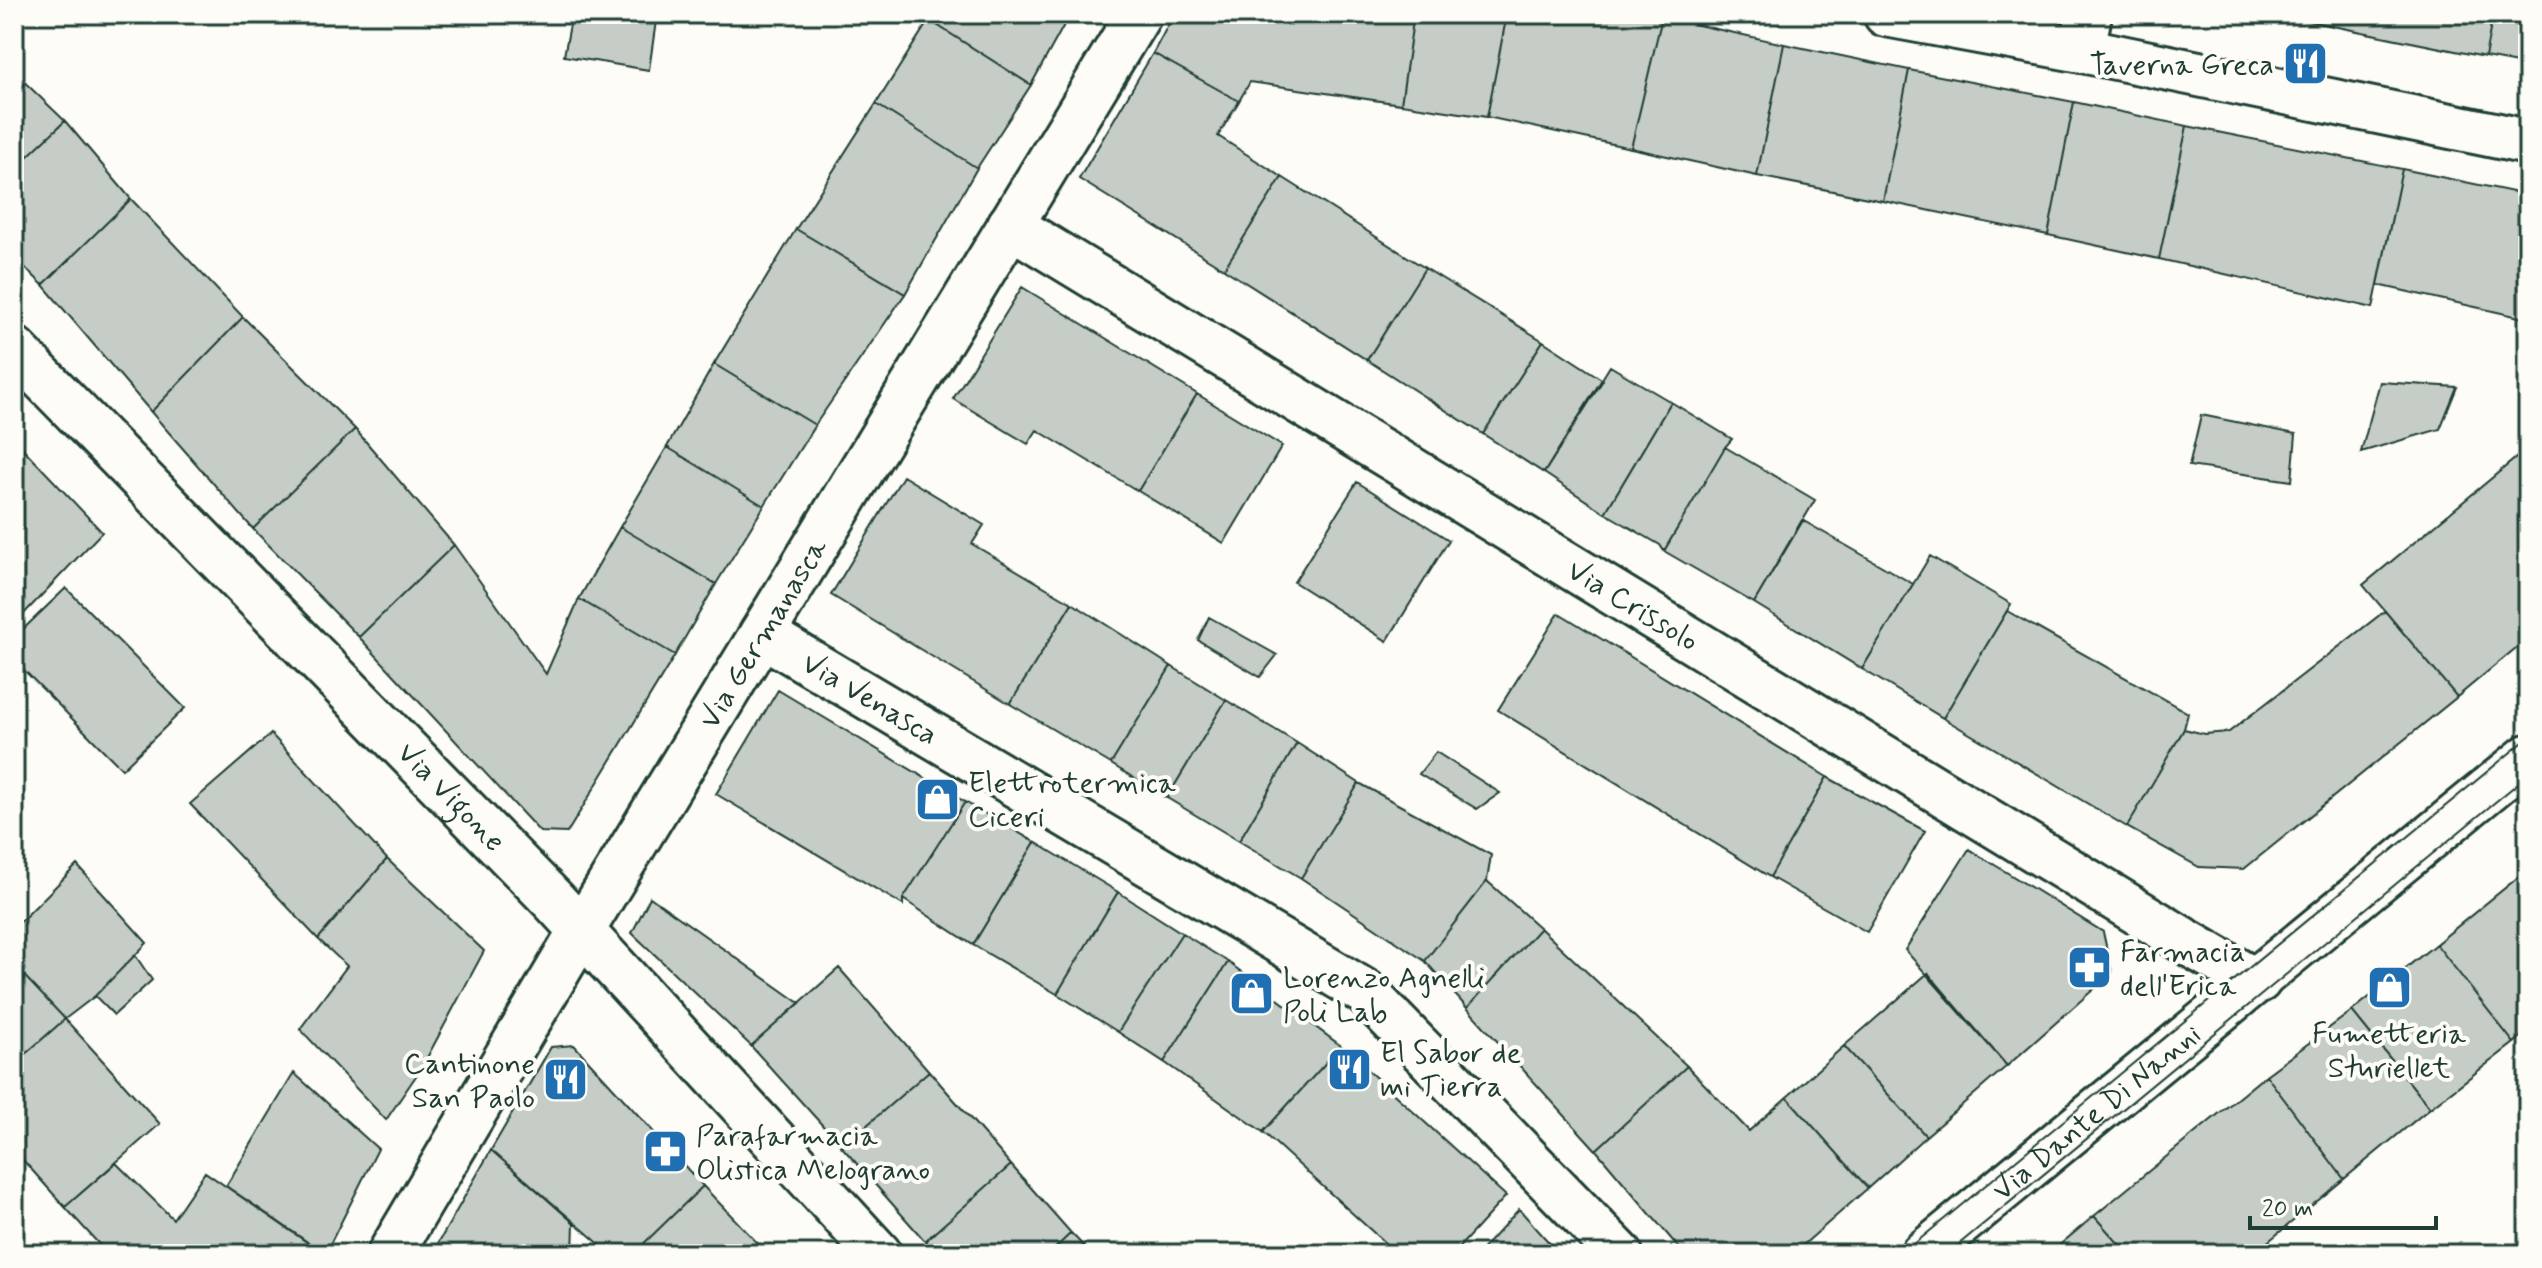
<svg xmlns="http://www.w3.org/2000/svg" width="2542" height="1268" font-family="Mynerve,sans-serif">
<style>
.building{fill:#c6cdc7;stroke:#1f3d34;stroke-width:2}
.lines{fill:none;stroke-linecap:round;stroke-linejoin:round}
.minor-casing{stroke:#1f3d34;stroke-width:50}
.tertiary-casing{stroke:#1f3d34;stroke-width:50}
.minor{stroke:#fdfcf7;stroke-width:44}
.tertiary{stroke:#fdfcf7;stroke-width:44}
.tram{stroke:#1f3d34;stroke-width:2}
.labels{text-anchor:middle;stroke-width:8;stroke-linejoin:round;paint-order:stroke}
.poi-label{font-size:30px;fill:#1f3d34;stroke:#fdfcf7;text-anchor:start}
.street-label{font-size:30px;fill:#1f3d34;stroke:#fdfcf7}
</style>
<rect width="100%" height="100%" fill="#fdfcf7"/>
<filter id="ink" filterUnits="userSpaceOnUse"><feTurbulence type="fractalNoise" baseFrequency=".0125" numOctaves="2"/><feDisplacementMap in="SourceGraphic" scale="16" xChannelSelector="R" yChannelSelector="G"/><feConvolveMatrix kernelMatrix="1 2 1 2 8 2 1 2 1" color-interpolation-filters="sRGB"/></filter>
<g filter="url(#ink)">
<path class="building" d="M572 14H657L649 70 564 56Z
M933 14H1070L1031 85 929 20Z
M1174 14H1414L1401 104 1250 82 1239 101 1153 53Z
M1414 14H1507L1487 117 1401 104Z
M1507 14H1648L1662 17 1631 148 1487 117Z
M2274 14H2493L2485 57Z
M2493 14H2528V65L2485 57Z
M1662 17 1784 44 1757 176 1631 148Z
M929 20 1031 85 977 168 876 104Z
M1784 44 1909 70 1883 201 1757 176Z
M1153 53 1239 101 1218 136 1282 177 1224 269 1079 179Z
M1909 70 2074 102 2048 235 1883 201Z
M14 72 65 121 14 169Z
M2074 102 2187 126 2159 259 2048 235Z
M876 104 977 168 905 294 796 229Z
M65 121 131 199 43 285 14 257V169Z
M2187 126 2402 169 2373 308 2159 259Z
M2402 169 2528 195V319L2378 285Z
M1282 177 1425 268 1367 360 1224 269Z
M131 199 243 317 151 412 43 285Z
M796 229 905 294 815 425 714 364Z
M1425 268 1543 341 1483 434 1367 360Z
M1022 287 1197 394 1138 491 1037 430 1028 444 953 399Z
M243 317 355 429 253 529 151 412Z
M1543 341 1603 380 1544 473 1483 434Z
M714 364 815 425 764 506 667 447Z
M1610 366 1671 402 1605 513 1544 473Z
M2380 382 2457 387 2440 429 2361 452Z
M1197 394 1282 446 1224 543 1138 491Z
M1671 402 1732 439 1725 447 1664 551 1660 545 1605 513Z
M2201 415 2296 434 2292 481 2189 466Z
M355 429 454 545 359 637 253 529Z
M14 439 102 532 17 621 14 618Z
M667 447 764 506 716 584 620 527Z
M1725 447 1815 500 1754 603 1664 551Z
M2528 448V638L2457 697 2363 585Z
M903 476 984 525 972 544 1072 603 1010 704 831 595Z
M1357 482 1449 540 1387 641 1294 582Z
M1802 520 1913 584 1862 669 1754 603Z
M620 527 716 584 675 655 579 599Z
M454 545 546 674 579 599 675 655 567 833 540 832 359 637Z
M1930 556 2011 604 1943 718 1862 669Z
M66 588 185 708 122 769 14 660V638Z
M1072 603 1171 666 1111 764 1010 704Z
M2007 611 2188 713 2184 729 2127 827 1943 718Z
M2385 611 2457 697 2244 869 2199 867 2127 827 2184 729 2204 734 2229 732Z
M1559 613 1827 777 1770 877 1498 710Z
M1209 617 1277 655 1260 677 1198 640Z
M1171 666 1226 700 1167 798 1111 764Z
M778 690 965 802 903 899V905L716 794Z
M1226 700 1297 743 1239 841 1167 798Z
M271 734 387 859 318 939 190 804Z
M1297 743 1359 783 1301 878 1239 841Z
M1436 752 1500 793 1477 809 1419 774Z
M1827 777 1925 831 1867 932 1770 877Z
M1359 783 1491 855 1487 881 1425 961 1301 878Z
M965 802 1035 842 973 945 903 899Z
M1035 842 1118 892 1057 994 973 945Z
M1969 849 2103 932 2112 973 2007 1066 1905 950Z
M387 859 484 951 422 1067 386 1120 300 1029 347 966 318 939Z
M77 865 147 943 95 996 65 1019 14 965V928Z
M2521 875 2528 883V1031L2514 1043 2436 944Z
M1487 881 1540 928 1467 1008 1425 961Z
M1118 892 1182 933 1118 1032 1057 994Z
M650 897 800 1003 751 1046 632 933Z
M1540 928 1687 1066 1596 1150 1467 1008Z
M1182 933 1228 962 1164 1062 1118 1032Z
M2436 944 2514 1043 2430 1108 2352 1011Z
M135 955 152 980 114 1015 95 996Z
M1228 962 1341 1046 1263 1132 1164 1062Z
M14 965 65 1019 14 1064Z
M839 968 929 1071 842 1147 751 1046Z
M1928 973 2007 1066 1926 1136 1844 1046Z
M2352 1011 2430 1108 2344 1179 2266 1075Z
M65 1019 160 1124 65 1207 14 1150V1064Z
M574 1045 703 1186 633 1254H611L491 1150 551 1047Z
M1341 1046 1506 1196 1453 1254H1397L1263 1132Z
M1844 1046 1926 1136 1868 1188 1787 1097Z
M1687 1066 1749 1131 1787 1097 1868 1188 1793 1254H1684L1596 1150Z
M929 1071 1011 1165 925 1241 842 1147Z
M294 1073 378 1149 325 1254 226 1186Z
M2266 1075 2344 1179 2253 1254H2128L2094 1216Z
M491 1150 574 1223 573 1254H432Z
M116 1163 173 1219 205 1172 324 1254H108L65 1207Z
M1011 1165 1071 1233 1049 1254H936L925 1241Z
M703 1186 768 1254H633Z
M1519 1209 1554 1248 1548 1254H1478Z
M2094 1216 2128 1254H2049Z
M1071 1233 1091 1254H1049Z"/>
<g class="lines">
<defs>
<g id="minor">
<path d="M2082 50 2089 14"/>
<path id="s1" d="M1010 225 2185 941 2242 974 2259 980"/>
<path id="s2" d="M14 349 554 901 879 1254"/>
<path id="s3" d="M762 634 1365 992 1620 1254"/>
<path id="s4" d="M390 1254 582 930 1139 14"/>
</g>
<g id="tertiary">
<path d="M1886 14 2082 50 2528 142"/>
<path id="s5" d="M1923 1254 2528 757"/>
</g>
</defs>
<use href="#minor" class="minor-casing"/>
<use href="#tertiary" class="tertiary-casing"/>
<use href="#minor" class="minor"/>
<use href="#tertiary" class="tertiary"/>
<path class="tram" d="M1902 1254 2528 738
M1947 1254 2528 775"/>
</g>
</g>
<defs>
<symbol id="restaurant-square" viewBox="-11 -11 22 22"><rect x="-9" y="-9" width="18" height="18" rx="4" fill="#1f6fb2" stroke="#fdfcf7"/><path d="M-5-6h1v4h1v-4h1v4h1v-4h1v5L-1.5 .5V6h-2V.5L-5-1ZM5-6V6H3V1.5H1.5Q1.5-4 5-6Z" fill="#fff"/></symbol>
<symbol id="shop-square" viewBox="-11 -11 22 22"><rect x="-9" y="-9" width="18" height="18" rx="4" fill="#1f6fb2" stroke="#fdfcf7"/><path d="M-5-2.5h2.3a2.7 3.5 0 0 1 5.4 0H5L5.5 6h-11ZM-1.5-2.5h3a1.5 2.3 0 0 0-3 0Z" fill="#fff"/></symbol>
<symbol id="pharmacy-square" viewBox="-11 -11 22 22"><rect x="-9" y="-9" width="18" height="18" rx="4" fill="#1f6fb2" stroke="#fdfcf7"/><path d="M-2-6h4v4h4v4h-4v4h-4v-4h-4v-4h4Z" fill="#fff"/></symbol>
</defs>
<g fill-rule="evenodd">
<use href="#restaurant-square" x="2280" y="38" width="51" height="51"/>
<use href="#shop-square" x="912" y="774" width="51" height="51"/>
<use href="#pharmacy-square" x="2064" y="942" width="51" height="51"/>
<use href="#shop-square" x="2364" y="962" width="51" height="51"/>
<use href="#shop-square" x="1226" y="968" width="51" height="51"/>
<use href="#restaurant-square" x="1324" y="1044" width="51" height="51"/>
<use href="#restaurant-square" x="540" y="1054" width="51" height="51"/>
<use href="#pharmacy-square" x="640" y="1126" width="51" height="51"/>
</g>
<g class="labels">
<g class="poi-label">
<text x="2274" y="74" text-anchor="end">Taverna Greca</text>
<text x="968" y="792">Elettrotermica<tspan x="968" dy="34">Ciceri</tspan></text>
<text x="2120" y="961">Farmacia<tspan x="2120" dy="34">dell'Erica</tspan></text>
<text x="1283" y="987">Lorenzo Agnelli<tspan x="1283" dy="34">Poli Lab</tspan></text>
<text x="2389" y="1043" text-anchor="middle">Fumetteria<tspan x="2389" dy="34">Sturiellet</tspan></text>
<text x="1380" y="1062">El Sabor de<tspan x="1380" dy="34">mi Tierra</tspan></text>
<text x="535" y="1073" text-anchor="end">Cantinone<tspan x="535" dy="34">San Paolo</tspan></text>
<text x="696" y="1145">Parafarmacia<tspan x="696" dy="34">Olistica Melograno</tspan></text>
</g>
<g class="street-label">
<text dy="10" stroke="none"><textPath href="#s1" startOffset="730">Via Crissolo</textPath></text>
<text dy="10" stroke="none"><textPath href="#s4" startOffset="724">Via Germanasca</textPath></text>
<text dy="10" stroke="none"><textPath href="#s3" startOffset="126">Via Venasca</textPath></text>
<text dy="10" stroke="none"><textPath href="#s2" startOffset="626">Via Vigone</textPath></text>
<text dy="10" stroke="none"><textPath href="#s5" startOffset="224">Via Dante Di Nanni</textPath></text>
</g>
</g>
<rect width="2542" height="1268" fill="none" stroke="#fdfcf7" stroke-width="48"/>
<rect x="24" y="24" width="2494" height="1220" fill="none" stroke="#1f3d34" stroke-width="3" filter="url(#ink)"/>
<path d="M2250 1216v12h186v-12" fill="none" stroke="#1f3d34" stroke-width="4"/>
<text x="2262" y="1216" font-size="24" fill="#1f3d34" stroke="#fdfcf7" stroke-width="6" paint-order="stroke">20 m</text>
</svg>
